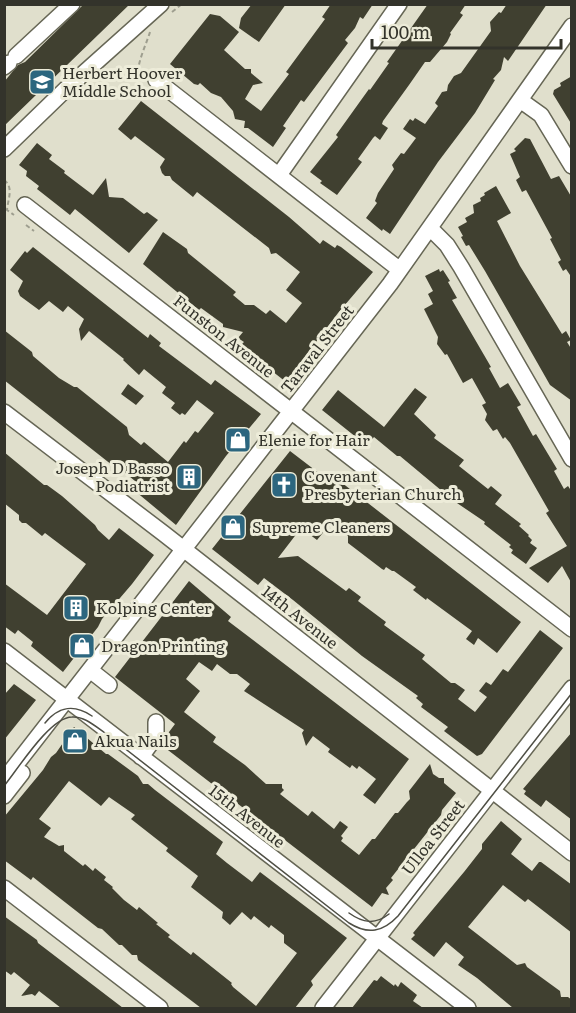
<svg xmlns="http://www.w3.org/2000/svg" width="576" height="1013" font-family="Literata,serif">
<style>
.building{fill:#404030;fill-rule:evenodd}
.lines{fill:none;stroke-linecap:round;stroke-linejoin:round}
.minor-casing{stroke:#665;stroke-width:18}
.path{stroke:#9e9e8f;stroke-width:2;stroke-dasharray:4.5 3;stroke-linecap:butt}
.minor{stroke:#fff;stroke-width:15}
.tram{stroke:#4f4f45;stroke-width:1.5}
.labels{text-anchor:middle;stroke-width:6;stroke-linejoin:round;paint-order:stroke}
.poi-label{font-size:16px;fill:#33332b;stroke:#edecd9;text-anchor:start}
.street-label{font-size:16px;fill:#33332b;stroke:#edecd9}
</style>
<rect width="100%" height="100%" fill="#e0dfcc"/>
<path class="building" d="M84 4H130L4 126V82L18 65 25 62Z
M252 4H286L259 42 239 28 241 18Z
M331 4H373L363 19 360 17 355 28 345 40 348 43 304 102 301 100 283 126 286 128 273 147 248 128H244L245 121 235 119 233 111 221 97 211 93 200 83 198 85 194 84 170 64 210 14 220 16 239 32 224 50 245 69H251V73L263 83 253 85 245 99 261 111 289 74 286 72 325 19 322 17Z
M428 4H466L460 13 463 15 450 33 451 34 447 42 430 62H425L409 85 383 121 382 124 388 128 380 140 375 136 373 138 358 159 362 162 337 195 320 183 322 181 310 172 338 137 336 135 369 89 370 90 389 63 387 62Z
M507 4H547L508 61 504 57 501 70 493 79 495 80 475 113 438 162 390 234 383 229 382 231 366 218 377 203 375 201 378 193 394 169 392 165 401 153 404 154 416 138 403 129 410 119 413 121 415 118 425 124 438 106 435 103 442 92 447 91 448 85 454 76 461 73 491 31 490 22 499 12 501 13Z
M572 76V125L553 94 554 90 561 86 560 83Z
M141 101 289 217 320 244 323 240 335 248 337 245 341 247 373 272 338 313 286 382 240 346 244 342 238 338 243 332 223 327V324L201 308 199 310 143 264 163 232 187 249 188 253 236 292 233 295 245 305H254L266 314 270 310 286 323 302 303 286 290 300 272 276 253 271 254 269 248 197 192 193 197 172 180 170 176H165L162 173 160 167 165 159 135 136 131 140 118 129Z
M525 138 530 139 551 179 559 176 572 198V278L566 269 563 271 558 262 561 260 550 239 552 238 526 190 522 192 516 180 520 177 510 154 516 151 514 149Z
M37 143 52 155 49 159 65 171 64 173 93 195 106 178 109 197 123 198 144 214 147 212 158 220 129 253 75 209 70 215 37 189 39 186 26 176 27 171 19 165Z
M496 186 511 213 497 221 520 266 562 334 566 331 571 340 567 342 572 350V401L550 385 485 271 469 245 466 246 461 237 463 236 458 227 467 222 465 218 474 213 473 205 481 201 480 198 485 195 484 193Z
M33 247 148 338 150 334 161 343 159 346 211 385 215 380 261 414 226 456 176 525 135 491 140 485 119 468 112 465 4 380V330L32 352 33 356 59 378 74 387H77L127 427 129 435 141 445 144 442 168 462 184 441 186 443 195 431 198 433 214 413 197 400 185 415 182 413 180 415 171 408 175 403 162 393 166 387 144 369 139 375 123 360 124 359 89 331 81 341 79 329 84 319 68 306 63 312 49 301 39 310 20 296 18 291 23 281 10 270 25 251 27 253Z
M439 269 440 272 443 270 450 281 448 282 457 298 452 300 491 367 489 368 500 388 508 383 521 405 517 407 533 436 536 434 557 469 554 471 564 489 568 486 572 492V584L562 566 548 583 529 568 567 546 546 513 549 511 510 443 505 437 503 439 497 429 493 431 485 420 487 414 482 405 486 403 472 378 463 383 447 354 445 355 437 344 438 337 424 309 433 304 428 294 433 291 425 276Z
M128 384 144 396 136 405 121 394Z
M415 388 427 397 414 414 436 435 434 438 464 460 459 466 488 489 491 486 502 495 495 504 521 524 519 526 529 535 528 536 532 540 530 543 537 548 526 564 511 553 513 550 509 547 511 545 484 524 485 522 454 501 400 456H397L374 437 368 444 362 439 361 441 322 410 338 390 384 427Z
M290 451 324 477 328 472 521 622 497 653 478 638 474 645 466 639 472 631 427 598 426 600 413 590 416 587 394 571H392L386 567 384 570 382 569 348 543V536L331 523 317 540 301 528 278 558 298 556 346 591 349 588 361 597 358 601 386 622 384 625 425 655 422 659 451 683H455L465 690 458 699 475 712 487 697 479 691 486 682 491 685 503 669 508 672 540 630 563 648 482 754 477 756 444 731 448 727 421 707 423 704 416 698 418 696 362 656 293 600 264 578 258 585 212 549Z
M4 452 44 485H47L62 496 95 525 98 530 109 540 119 528 154 555 132 584 102 619 98 627 63 672 31 646 33 642 18 630 15 634 4 626V583L47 615 86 564 45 533 42 536 26 523H22L19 520V515L4 503Z
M189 581 231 617 228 621 409 759 375 804 363 795 376 779 359 766 357 769 352 765 350 768 328 752 330 749 313 736 306 746 302 733 304 730 244 691 250 684 237 674H230L217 664 212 671 199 662 186 679 200 691 184 712 216 737 213 742 245 765 266 784H282V788L284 790 280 794 308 816 312 811 334 829 340 821 348 827 341 836 343 838 341 841 359 855 372 839H375L395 813H398L407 802 410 799 409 791 430 764 433 774 439 778H444V783L456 793 442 810 441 815 391 878 393 880 386 888 389 895 382 893 372 907 164 747 162 744 166 736 175 724 115 677Z
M14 684 36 700 4 740V695Z
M74 727 106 754H108L138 776 143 784H148L155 790 223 842 216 854 227 863 252 882 260 872 347 938 311 981 313 985 295 1008H201L138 960 137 955H132L122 945H119L102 929 98 928 43 885 33 877 31 880 4 860V817L43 770 51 757 56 753ZM69 781 101 806 109 797 135 815 131 819 168 848 166 851 198 876 191 887 223 912 222 918 230 925 242 912 251 920 254 916 269 928 271 925 284 935V943L297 953 256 1006 233 987 231 984 232 983 193 952 191 955 168 937 170 935 156 924 158 923 139 907 137 910 124 900 112 888 113 887 104 880 106 877 95 868 93 871 85 864 83 866 64 851V845L59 846 44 837 51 828 39 819Z
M572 732V820L546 800 541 807 524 794 526 791 523 789Z
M501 821 522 839 511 854 532 871 539 862H541L572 885V933L528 899 525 902 503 885 468 927 517 965 525 963 527 967 560 991 561 997H568L572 1000V1008H513L477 978 458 965 464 957 446 942 434 957 411 939 415 935 413 933 464 872 482 849V844Z
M4 916 37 940 38 943 123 1008H61L39 991 35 996 32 994 21 996 30 985 14 972 11 975 4 970Z
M381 976 394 986 395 984 398 987 401 982 417 995 413 1001 423 1008H352L374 980 377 981Z"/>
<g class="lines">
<defs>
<path id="minor" d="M16 56 72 4
M4 67 9 63
M156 80 400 270
M520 100 541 115 572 166
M4 149 66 89 161 4
M279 175 399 4
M25 205 572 629
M430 228 447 245 461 267 572 459
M4 412 163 533 572 853
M4 651 468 1008
M90 670 109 685
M141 757 156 736V722
M4 780 390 284 572 26
M4 796 22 773
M4 888 160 1008
M323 1008 572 688"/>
</defs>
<use href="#minor" class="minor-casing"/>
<path class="path" d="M172 12 182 4
M147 91C127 81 145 49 150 32
M4 180C14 187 8 199 7 210L14 215
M26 225 34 231"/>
<use href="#minor" class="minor"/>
<path class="tram" d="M45 723C59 706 74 704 92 716
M4 786C18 769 50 717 72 717 84 716 95 726 105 733L349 923C368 935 383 932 398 916L572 693
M349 913C363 923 375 925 389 914"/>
</g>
<defs>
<symbol id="school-square" viewBox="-11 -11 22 22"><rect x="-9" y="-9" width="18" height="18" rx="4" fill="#2c667f" stroke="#edecd9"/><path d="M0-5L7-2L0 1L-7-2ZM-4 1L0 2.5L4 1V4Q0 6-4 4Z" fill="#fff"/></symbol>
<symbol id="shop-square" viewBox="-11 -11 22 22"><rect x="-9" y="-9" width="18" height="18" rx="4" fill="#2c667f" stroke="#edecd9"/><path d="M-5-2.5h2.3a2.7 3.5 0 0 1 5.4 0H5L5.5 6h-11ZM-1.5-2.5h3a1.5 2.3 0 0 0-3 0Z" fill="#fff"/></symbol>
<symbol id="building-square" viewBox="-11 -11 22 22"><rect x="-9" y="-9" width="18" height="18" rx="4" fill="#2c667f" stroke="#edecd9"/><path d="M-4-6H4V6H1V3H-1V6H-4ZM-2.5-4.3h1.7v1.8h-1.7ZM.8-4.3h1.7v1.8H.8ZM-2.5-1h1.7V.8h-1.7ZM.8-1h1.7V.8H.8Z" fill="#fff"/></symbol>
<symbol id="church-square" viewBox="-11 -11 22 22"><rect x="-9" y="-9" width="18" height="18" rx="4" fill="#2c667f" stroke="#edecd9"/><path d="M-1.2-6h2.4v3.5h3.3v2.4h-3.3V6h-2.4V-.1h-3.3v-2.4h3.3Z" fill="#fff"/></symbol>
</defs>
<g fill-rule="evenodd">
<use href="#school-square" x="27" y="67" width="30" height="30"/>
<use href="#shop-square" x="223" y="425" width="30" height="30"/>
<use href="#building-square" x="174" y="462" width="30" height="30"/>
<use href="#church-square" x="269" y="470" width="30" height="30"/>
<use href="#shop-square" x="218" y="512" width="30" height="30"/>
<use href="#building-square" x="61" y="593" width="30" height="30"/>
<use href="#shop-square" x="67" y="631" width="30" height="30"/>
<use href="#shop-square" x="60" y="726" width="30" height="30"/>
</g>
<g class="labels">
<g class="poi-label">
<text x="62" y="79">Herbert Hoover<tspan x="62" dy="18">Middle School</tspan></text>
<text x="258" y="446">Elenie for Hair</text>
<text x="170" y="474" text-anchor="end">Joseph D Basso<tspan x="170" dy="18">Podiatrist</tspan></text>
<text x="304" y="482">Covenant<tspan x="304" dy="18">Presbyterian Church</tspan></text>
<text x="252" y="533">Supreme Cleaners</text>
<text x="96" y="614">Kolping Center</text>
<text x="101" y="652">Dragon Printing</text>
<text x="94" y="747">Akua Nails</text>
</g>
<g class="street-label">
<text transform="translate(224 336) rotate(38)" y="6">Funston Avenue</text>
<text transform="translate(317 349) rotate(-52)" y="6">Taraval Street</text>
<text transform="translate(300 617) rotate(38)" y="6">14th Avenue</text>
<text transform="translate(247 816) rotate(38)" y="6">15th Avenue</text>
<text transform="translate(433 837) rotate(-52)" y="6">Ulloa Street</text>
</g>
</g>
<rect width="576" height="1013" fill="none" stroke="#33332b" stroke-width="12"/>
<path d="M372 39v9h189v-9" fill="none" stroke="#33332b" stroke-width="3"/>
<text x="381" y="39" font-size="18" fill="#33332b" stroke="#edecd9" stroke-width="4.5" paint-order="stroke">100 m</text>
</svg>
